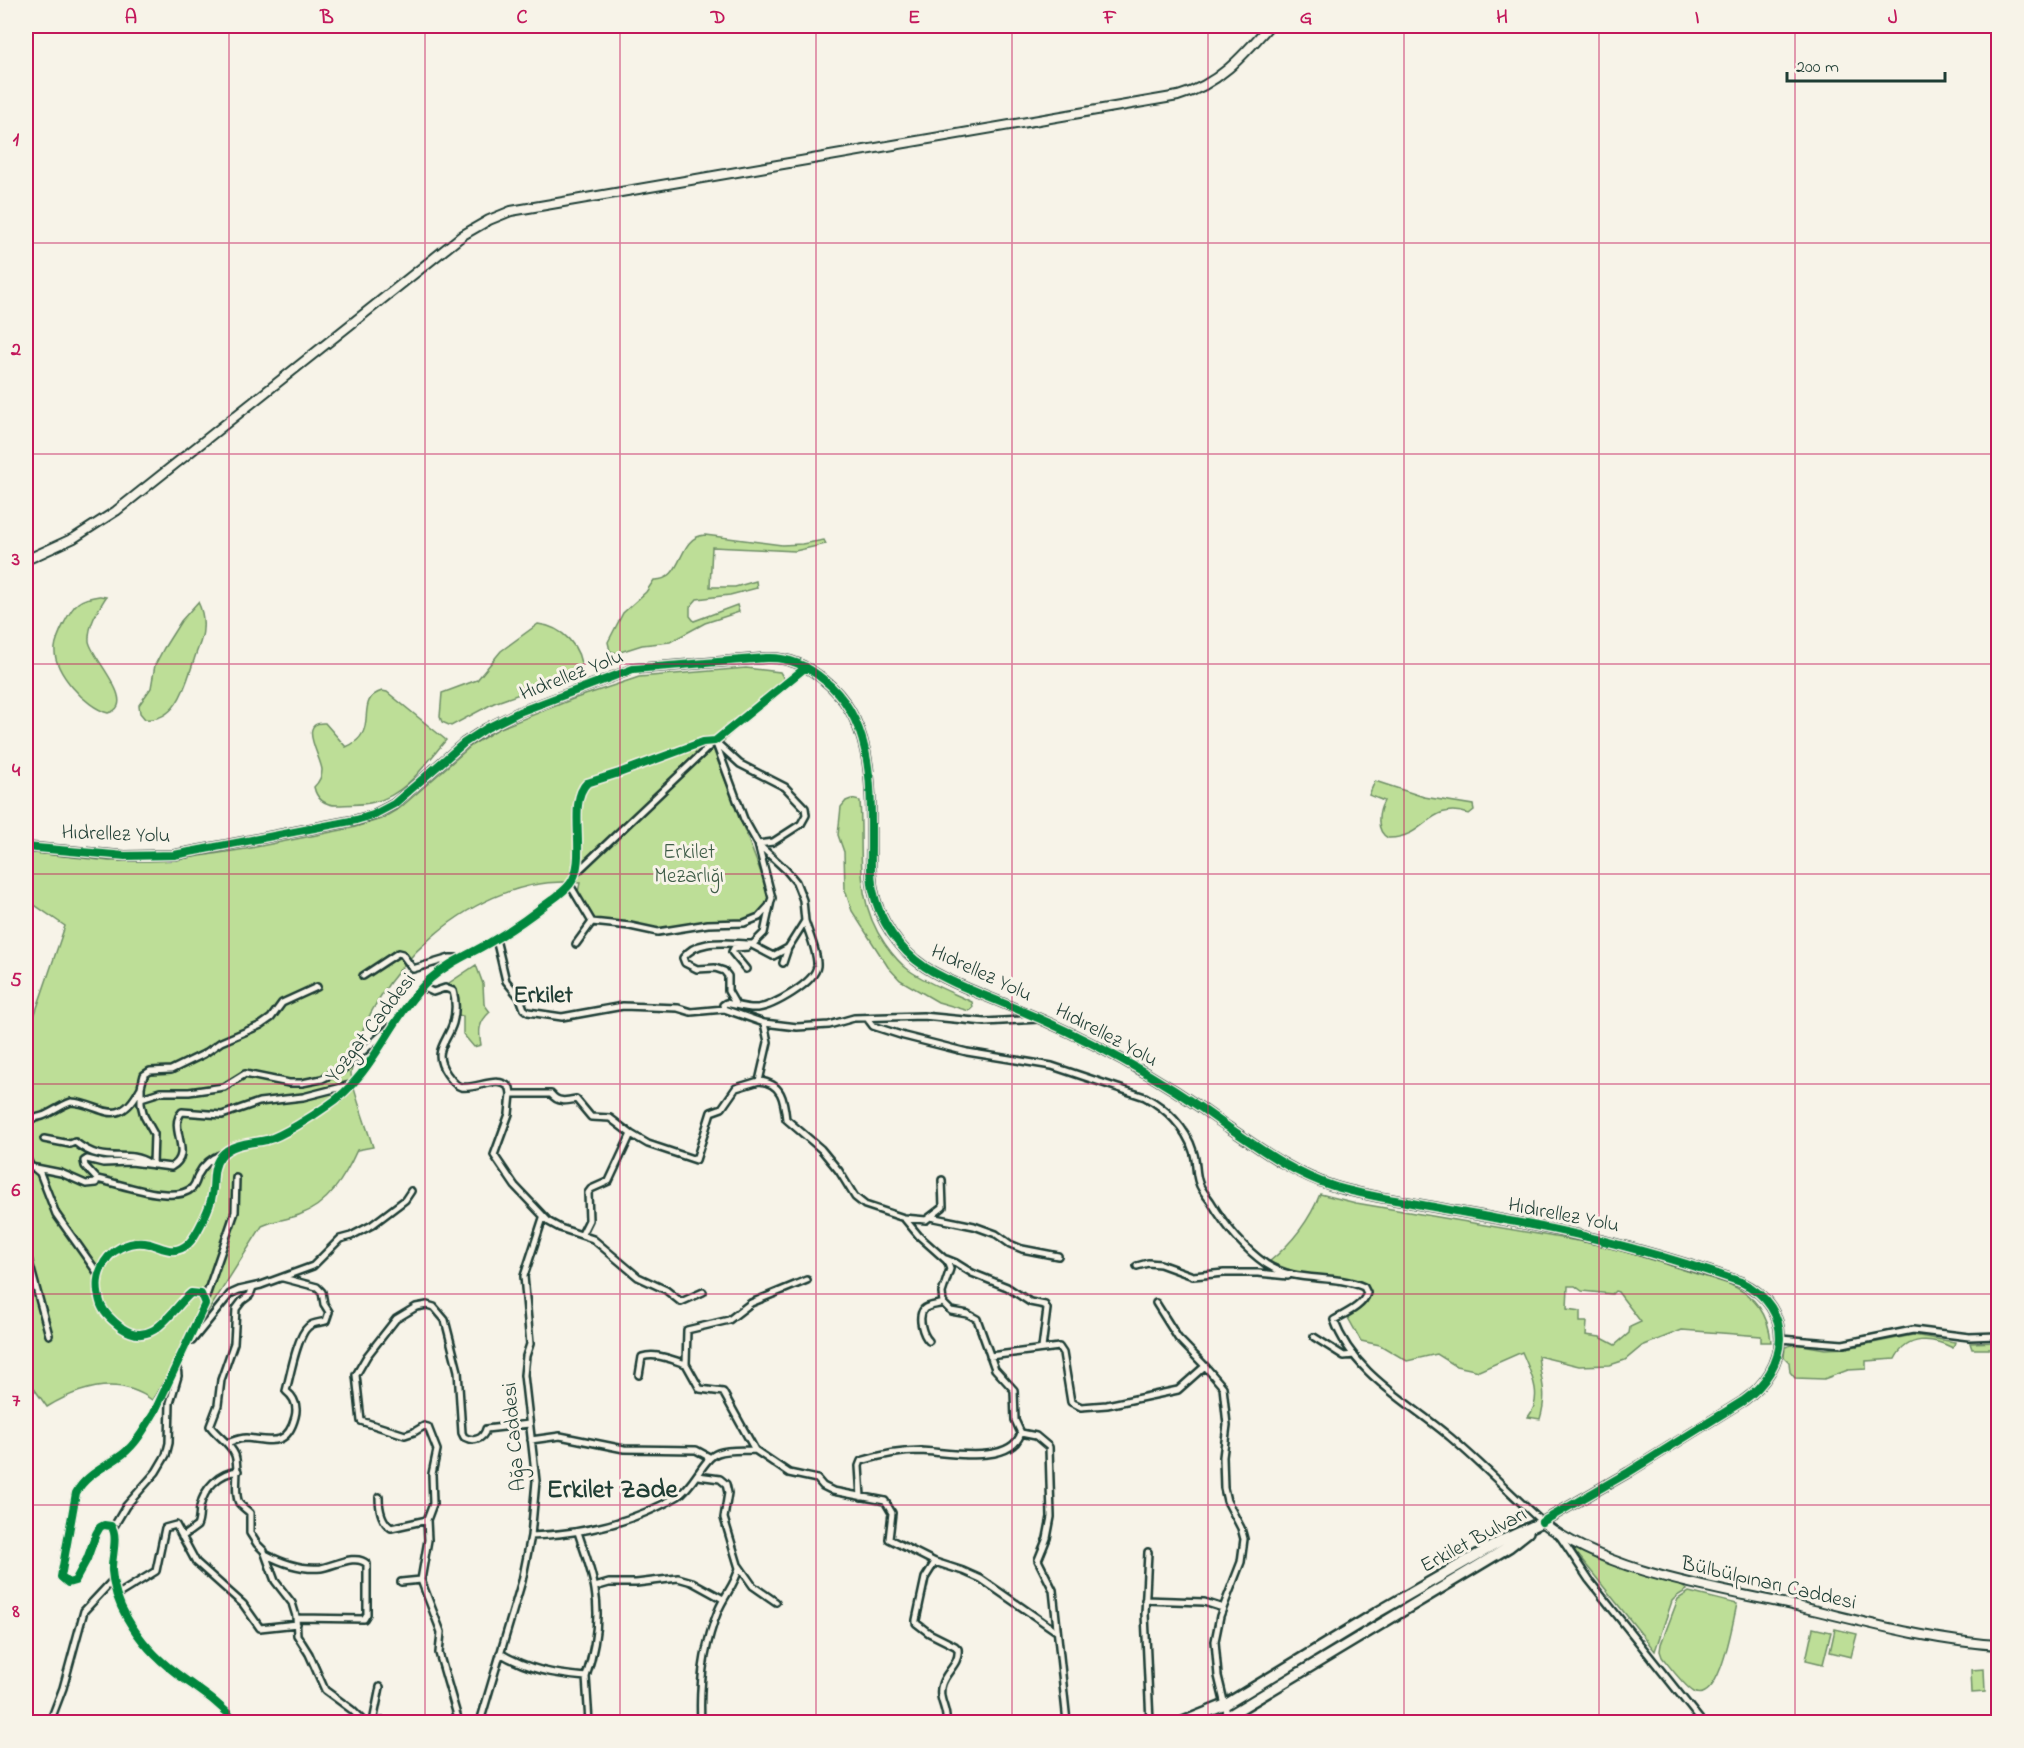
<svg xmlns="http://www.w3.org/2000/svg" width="2024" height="1748" font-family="'Indie Flower',sans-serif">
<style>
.green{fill:#bdde97;stroke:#6e8e66;stroke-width:1.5;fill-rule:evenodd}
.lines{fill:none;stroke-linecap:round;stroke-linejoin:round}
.street-casing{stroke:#1f3d34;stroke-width:10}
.secondary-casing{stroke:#1f3d34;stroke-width:12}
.primary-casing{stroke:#1f3d34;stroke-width:14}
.street{stroke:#f7f3e8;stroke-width:5}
.secondary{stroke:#f7f3e8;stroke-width:8}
.primary{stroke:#f7f3e8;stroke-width:9}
.cycleway-casing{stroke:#f7f3e8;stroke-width:11}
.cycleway{stroke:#00873e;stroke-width:8}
.grid{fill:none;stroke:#c2185b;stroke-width:1.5;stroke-opacity:0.55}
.labels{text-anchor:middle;stroke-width:6;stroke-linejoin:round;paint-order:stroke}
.street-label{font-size:21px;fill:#1f3d34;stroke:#f7f3e8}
.park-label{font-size:21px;fill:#3f5d48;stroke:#f7f3e8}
.quarter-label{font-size:24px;font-weight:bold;fill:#1f3d34;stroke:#f7f3e8}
.district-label{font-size:27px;font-weight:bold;fill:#1f3d34;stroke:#f7f3e8}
.neatline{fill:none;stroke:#c2185b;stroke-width:2}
.grid-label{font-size:20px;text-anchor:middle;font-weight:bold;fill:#c2185b}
</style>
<rect width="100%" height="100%" fill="#f7f3e8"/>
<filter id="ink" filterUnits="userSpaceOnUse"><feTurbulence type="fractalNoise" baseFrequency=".0167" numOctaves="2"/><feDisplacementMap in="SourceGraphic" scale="12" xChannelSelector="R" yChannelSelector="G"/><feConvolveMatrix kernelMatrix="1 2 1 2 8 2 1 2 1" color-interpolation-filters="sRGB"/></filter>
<g filter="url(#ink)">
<path class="green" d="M705 535 782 545 802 544 824 540 826 544 795 551 712 547 710 587H735L756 581 757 588 730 595 697 599 690 607V616L694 621 737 605 739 612 705 623 670 642 642 645 617 653 610 651 608 642 623 613 646 592 654 580C685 581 676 537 705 535Z
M100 596 106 597C98 610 88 625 89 641 91 658 140 705 108 713 86 708 53 671 55 648 56 637 70 609 78 603 85 598 93 597 100 596Z
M198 602C202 610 204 619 203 629 203 639 197 649 194 660 186 683 178 722 145 719L140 713 139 705 151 688 155 665 164 648 181 621Z
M538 624C563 627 581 646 582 672L494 703 451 726 442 722 440 717 442 693 477 680 501 651Z
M746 668 780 672 784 679 714 751 768 891V908L755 921 709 925 663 932 592 919 578 892 580 883C479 870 364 975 351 1073 350 1083 369 1133 373 1147L357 1150C345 1177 328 1205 299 1215 286 1220 274 1220 262 1226L152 1400C118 1375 80 1387 47 1407L26 1377V1289L28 1286 26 1273V1040L65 926 26 899V852L110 861 180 859 246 849 352 828 381 819 400 808 472 745 498 729 573 699 639 677Z
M382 691 387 692 446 740C426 763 406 795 374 802 363 805 352 804 341 805 327 806 317 801 314 787 319 782 322 777 322 770 321 757 297 721 325 723L346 747C382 732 352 700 382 691Z
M1375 781 1424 797 1473 805 1474 810 1469 814C1428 800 1426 839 1388 838 1375 831 1378 812 1384 801L1369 795Z
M851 799 860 801C864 853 853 898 885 944 892 954 900 964 910 971 929 984 951 992 972 1002L973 1007 969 1011 938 1002 900 980 888 967 852 911 845 890 844 852 838 835 841 807 846 801Z
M476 965 483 984 484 1004 490 1012C479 1022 478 1030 481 1045L474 1047 463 1034V1016L458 1015V999L449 983Z
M1320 1194 1356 1203 1607 1246 1729 1284C1754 1295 1769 1314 1771 1342H1761V1336L1682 1330 1642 1346 1625 1360 1610 1365 1579 1366 1538 1356C1541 1382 1548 1392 1540 1419L1528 1417C1544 1397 1531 1373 1522 1352L1479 1371 1456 1366 1437 1354 1407 1361 1380 1345 1361 1341 1347 1316C1357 1310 1371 1306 1369 1292L1357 1283 1296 1272 1269 1262C1292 1243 1309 1222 1320 1194ZM1568 1286H1575L1582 1291 1612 1294 1615 1291 1618 1292 1641 1322 1630 1327 1629 1333 1615 1345 1600 1337 1586 1335 1587 1322H1580V1311L1567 1309Z
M1913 1335 1955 1342 1953 1348C1932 1337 1907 1335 1895 1359L1866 1361V1369L1848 1370 1824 1379 1795 1378 1790 1372 1789 1362 1784 1357 1785 1347 1796 1344 1825 1349 1847 1348Z
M1998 1342V1349H1972L1970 1343Z
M1569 1539 1669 1577 1687 1590 1677 1596 1672 1601 1655 1651 1575 1551Z
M1689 1592 1737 1604C1733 1620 1720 1706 1694 1692 1684 1686 1670 1667 1662 1657L1660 1651 1661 1644 1678 1599Z
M1813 1628 1831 1632 1823 1664 1806 1660Z
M1835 1629 1857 1634 1851 1657 1830 1652Z
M1984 1669 1985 1692 1972 1693 1971 1670Z"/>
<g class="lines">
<defs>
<path id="street" d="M715 741 744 819 758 844 786 870 796 882 803 900 805 921 788 948 773 956 752 945 764 933 771 901
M718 744 740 764 785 787 805 808 806 815 801 824 773 842 758 844
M577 872 715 741
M570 885 592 922 630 926 658 932 708 924 744 923 759 917 769 906 772 898 758 844
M496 939 506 981 520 998 524 1009 528 1012 562 1017 623 1006 678 1008 691 1012 724 1009 764 1023 797 1027 829 1025 854 1018 923 1016 985 1022 1038 1019
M576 944 592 922
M783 963 788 948
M746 969 732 952 734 948 748 947
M363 976 398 953 402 954 413 969 450 958H457
M422 987 433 992 445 988 453 991C456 1001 456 1012 453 1023 447 1043 431 1051 447 1074 451 1079 454 1085 461 1087 477 1090 497 1074 510 1088L511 1094 509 1114 494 1155 515 1186 549 1222 560 1228 593 1239 638 1277 666 1290 681 1302 703 1292
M736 1005 728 991V976L724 971 715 968 697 969 685 963 683 958C698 937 729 944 752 944
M724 1009 723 1005 726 1003C736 1005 747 1009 758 1008 773 1006 815 983 817 966 818 953 809 934 805 921
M867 1018 873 1026 904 1036 967 1052 1052 1066 1145 1097C1166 1108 1186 1128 1193 1151 1197 1161 1195 1173 1199 1183 1201 1190 1207 1196 1211 1202 1226 1227 1242 1247 1266 1264 1296 1284 1332 1273 1364 1287L1367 1293C1363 1306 1346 1313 1334 1320 1354 1375 1408 1401 1450 1437 1482 1464 1511 1494 1542 1522
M759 1081C782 1083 784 1100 786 1119L821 1149 839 1171 855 1197 865 1205 904 1218 919 1236 947 1261 950 1269 942 1293 943 1303 951 1311 968 1314 977 1319 995 1369 1014 1390 1015 1420 1021 1433
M511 1094H551C558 1103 566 1101 576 1099L591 1117 610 1118 631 1134
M141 1098 160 1092H189L224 1087 245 1074 289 1083H302L322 1079 346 1067 390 1027
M26 1118C45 1120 54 1108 71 1102 101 1103 117 1132 140 1089
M44 1139 70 1144 75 1142C106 1167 125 1148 149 1163
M26 1157 31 1167 61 1173 86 1184 96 1183 97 1179 85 1166 84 1161 87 1159 103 1163 131 1162 171 1167C195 1154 167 1128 182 1112L222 1115 259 1102 303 1097 350 1085
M153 1165 154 1134 144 1116 141 1104V1087L144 1075 150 1071 171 1070 204 1054 221 1042 261 1025 271 1018 282 1003 317 987
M26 1168H34L40 1173 56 1214 99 1275
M97 1179C119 1183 174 1205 192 1188 196 1184 196 1180 198 1175 203 1165 211 1158 222 1154
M930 1217 974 1226 996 1234 1010 1244 1022 1249 1058 1256
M904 1218 926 1220 943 1207 942 1180
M582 1234 589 1220 588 1193 591 1189 609 1181 631 1134 648 1144 696 1160 711 1112 722 1108 736 1088 759 1081 768 1042 764 1023
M26 1251 49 1335
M946 1259 956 1263 972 1273 1007 1287 1030 1302 1045 1305 1047 1309 1042 1348
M1137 1266 1148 1263 1160 1264 1193 1276 1224 1273H1258L1288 1276
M253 1287 250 1295 242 1301 236 1309 234 1343 221 1380 218 1405 210 1426C218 1437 230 1443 235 1455 240 1470 233 1491 239 1503 242 1507 246 1509 250 1513V1533L257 1544 264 1551 275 1581 292 1603 296 1616 297 1635 309 1654 325 1690 352 1710 364 1722
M205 1299 235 1212 236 1178
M1156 1303 1178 1338 1205 1366
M1314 1337 1344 1356 1354 1355
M1780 1339 1843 1344 1913 1330 1969 1337 1998 1336
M192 1341 230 1294 239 1290 261 1285 313 1266 340 1239 351 1236 372 1225 405 1200 411 1191
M929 1341C923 1335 917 1317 924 1309 928 1305 938 1305 943 1303
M990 1356 1059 1347 1063 1353 1071 1402 1081 1407 1107 1405 1178 1390 1205 1366 1223 1387 1227 1425 1223 1457 1224 1488 1227 1501 1241 1528 1244 1539 1241 1562 1220 1616 1215 1641 1218 1676 1229 1722
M686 1364 687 1330 729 1320 751 1303 807 1280
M639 1375 642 1357C656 1352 672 1360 686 1364L700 1389 723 1392 755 1450 789 1473 817 1479 823 1486 833 1491 885 1501 892 1513 889 1539 935 1562 963 1571 981 1579 1056 1631
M1021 1433 1036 1436 1049 1447 1051 1517 1047 1538 1038 1560 1053 1590 1067 1722
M531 1440 560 1436 624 1449 696 1450 709 1457
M227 1443C233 1441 240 1438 246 1438 270 1440 287 1448 295 1417 298 1406 295 1398 286 1391 290 1376 297 1336 308 1327 313 1322 320 1323 326 1321L329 1312 324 1304 322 1292 317 1287 283 1278
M698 1476 720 1479 726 1484 728 1493 724 1518 739 1568C736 1583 724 1596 718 1611 704 1646 699 1685 701 1722
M379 1497C379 1509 381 1521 391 1528L427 1520 428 1540 421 1580 441 1632 439 1653 459 1722
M861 1497 859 1466 861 1461C880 1455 901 1451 921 1451 946 1452 1011 1466 1021 1433
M427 1520 433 1504 432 1474 437 1450 428 1427 424 1426 414 1432 405 1435 361 1421 356 1375 367 1356 396 1319 416 1307 427 1305 434 1307 445 1320 458 1371 462 1433 464 1437C473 1442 483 1440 486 1429L529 1424
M113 1528 126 1506 156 1472 166 1455 169 1443 170 1403 178 1376 177 1365
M578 1532C584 1551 592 1570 595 1590 600 1618 595 1649 586 1677
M1559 1535 1589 1580 1702 1722
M531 1536C583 1534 633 1523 678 1496 695 1485 703 1458 718 1453 729 1449 744 1451 755 1450
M182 1537 197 1526C200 1520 199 1513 200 1507 204 1488 219 1473 238 1471
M1148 1552 1145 1614 1150 1722
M265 1554C282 1563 301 1570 321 1568 334 1566 356 1553 367 1564V1614L364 1619 296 1618
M935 1562 925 1578 916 1620V1623L929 1633 955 1646 958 1649C960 1664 946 1671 942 1684 937 1699 948 1709 946 1722
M739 1566 753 1586 776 1602
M401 1582 421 1580
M595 1587 609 1583H636L678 1578 692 1582 723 1599
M117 1595 156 1571 165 1528 176 1525 196 1562 243 1604 260 1628 297 1624
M1145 1600 1204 1602 1223 1608
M500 1653C528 1670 554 1674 586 1677L589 1722
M50 1722 63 1688 84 1611 113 1580
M236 1722C218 1701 197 1689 176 1673 157 1659 139 1639 127 1618 119 1604 113 1587 112 1571 111 1558 119 1536 111 1526L104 1525 100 1527 96 1534 87 1559 75 1581 68 1583 61 1577 76 1493C86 1474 106 1467 123 1454 136 1444 145 1428 154 1413L205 1304 201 1294 191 1293C170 1311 153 1349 122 1328 114 1322 105 1315 101 1305 97 1293 96 1280 101 1269 108 1250 130 1239 150 1244 164 1248 174 1256 188 1244 196 1237 211 1206 212 1195 215 1182 211 1168 221 1156 231 1143 252 1143 267 1140 282 1136 313 1116 327 1106 374 1075 390 1017 430 979 448 963 468 955 489 943 508 932 527 919 545 905 553 899 564 892 570 884 589 860 566 803 587 783L619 773 703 742 715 741 806 667
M373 1722 380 1687
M378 1722 385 1721
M480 1722 522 1581 531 1536 536 1481 524 1375 526 1356 530 1344 524 1276 543 1218"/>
<path id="secondary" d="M26 560 74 538 116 511 463 235 489 220 511 211 1178 96C1218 85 1243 56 1269 26
M26 847 125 856 174 855 356 820 373 815 394 804 464 743 487 728 519 712 633 669 766 658C788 657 808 666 824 680 874 720 871 788 871 845 871 860 870 875 873 890 879 920 899 950 925 967 952 984 982 994 1012 1007 1049 1022 1085 1039 1121 1059 1158 1079 1194 1102 1228 1127 1262 1150 1293 1173 1333 1186 1355 1193 1378 1197 1401 1201 1443 1209 1485 1216 1526 1224 1602 1238 1669 1257 1741 1282 1796 1308 1789 1369 1743 1401L1629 1472 1542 1522C1610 1575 1722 1589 1805 1608 1869 1623 1933 1641 1998 1645"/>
<path id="primary" d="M1183 1722 1225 1705 1378 1612 1505 1539 1542 1522
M1212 1722 1228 1716 1509 1547 1528 1532"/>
</defs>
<use href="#street" class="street-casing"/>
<use href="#secondary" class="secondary-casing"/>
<use href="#primary" class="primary-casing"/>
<use href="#street" class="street"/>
<use href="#secondary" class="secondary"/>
<use href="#primary" class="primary"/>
<defs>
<path id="cycleway" d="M26 847 125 856 174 855 356 820 373 815 394 804 464 743 487 728 519 712 633 669 766 658C788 657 808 666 824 680 874 720 871 788 871 845 871 860 870 875 873 890 879 920 899 950 925 967 952 984 982 994 1012 1007 1049 1022 1085 1039 1121 1059 1158 1079 1194 1102 1228 1127 1262 1150 1293 1173 1333 1186 1355 1193 1378 1197 1401 1201 1443 1209 1485 1216 1526 1224 1602 1238 1669 1257 1741 1282 1796 1308 1789 1369 1743 1401L1629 1472 1542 1522
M236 1722C218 1701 197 1689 176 1673 157 1659 139 1639 127 1618 119 1604 113 1587 112 1571 111 1558 119 1536 111 1526L104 1525 100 1527 96 1534 87 1559 75 1581 68 1583 61 1577 76 1493C86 1474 106 1467 123 1454 136 1444 145 1428 154 1413L205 1304 201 1294 191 1293C170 1311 153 1349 122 1328 114 1322 105 1315 101 1305 97 1293 96 1280 101 1269 108 1250 130 1239 150 1244 164 1248 174 1256 188 1244 196 1237 211 1206 212 1195 215 1182 211 1168 221 1156 231 1143 252 1143 267 1140 282 1136 313 1116 327 1106 374 1075 390 1017 430 979 448 963 468 955 489 943 508 932 527 919 545 905 553 899 564 892 570 884 589 860 566 803 587 783L619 773 703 742 715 741 806 667"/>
</defs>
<use href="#cycleway" class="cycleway-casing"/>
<use href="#cycleway" class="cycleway"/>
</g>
</g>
<path class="grid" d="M229 26V1722M425 26V1722M620 26V1722M816 26V1722M1012 26V1722M1208 26V1722M1404 26V1722M1599 26V1722M1795 26V1722M26 243H1998M26 454H1998M26 664H1998M26 874H1998M26 1084H1998M26 1294H1998M26 1505H1998"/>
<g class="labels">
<g class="street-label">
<text transform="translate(571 674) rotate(-21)" y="7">Hıdrellez Yolu</text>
<text transform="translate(116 833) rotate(2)" y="7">Hıdrellez Yolu</text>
<text transform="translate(982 972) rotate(25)" y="7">Hıdrellez Yolu</text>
<text transform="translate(370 1027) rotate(-52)" y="7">Yozgat Caddesi</text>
<text transform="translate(1107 1034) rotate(28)" y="7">Hıdırellez Yolu</text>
<text transform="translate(1564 1214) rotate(11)" y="7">Hıdırellez Yolu</text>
<text transform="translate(513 1437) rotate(-95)" y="7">Ağa Caddesi</text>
<text transform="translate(1473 1539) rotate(-28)" y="7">Erkilet Bulvarı</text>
<text transform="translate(1769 1582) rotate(13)" y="7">Bülbülpınarı Caddesi</text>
</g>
<g class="park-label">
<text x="689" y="858">Erkilet<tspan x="689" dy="24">Mezarlığı</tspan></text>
</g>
<g class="quarter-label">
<text x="543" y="1002">Erkilet</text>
</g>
<g class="district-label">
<text x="612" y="1497">Erkilet Zade</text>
</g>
</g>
<rect width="2024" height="1748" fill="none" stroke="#f7f3e8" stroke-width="66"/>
<path d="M1787 72v9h158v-9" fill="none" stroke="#1f3d34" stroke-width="3"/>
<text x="1796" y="72" font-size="18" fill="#1f3d34" stroke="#f7f3e8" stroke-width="4.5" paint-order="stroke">200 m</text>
<rect x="33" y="33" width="1958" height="1682" class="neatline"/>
<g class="grid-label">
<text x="131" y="23">A</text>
<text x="327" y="23">B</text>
<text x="522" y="23">C</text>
<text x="718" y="23">D</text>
<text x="914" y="23">E</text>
<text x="1110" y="23">F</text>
<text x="1306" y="23">G</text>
<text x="1502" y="23">H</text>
<text x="1697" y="23">I</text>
<text x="1893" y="23">J</text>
<text x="16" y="145">1</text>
<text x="16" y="355">2</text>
<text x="16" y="565">3</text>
<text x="16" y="776">4</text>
<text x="16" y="986">5</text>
<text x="16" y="1196">6</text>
<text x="16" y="1406">7</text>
<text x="16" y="1617">8</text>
</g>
</svg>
